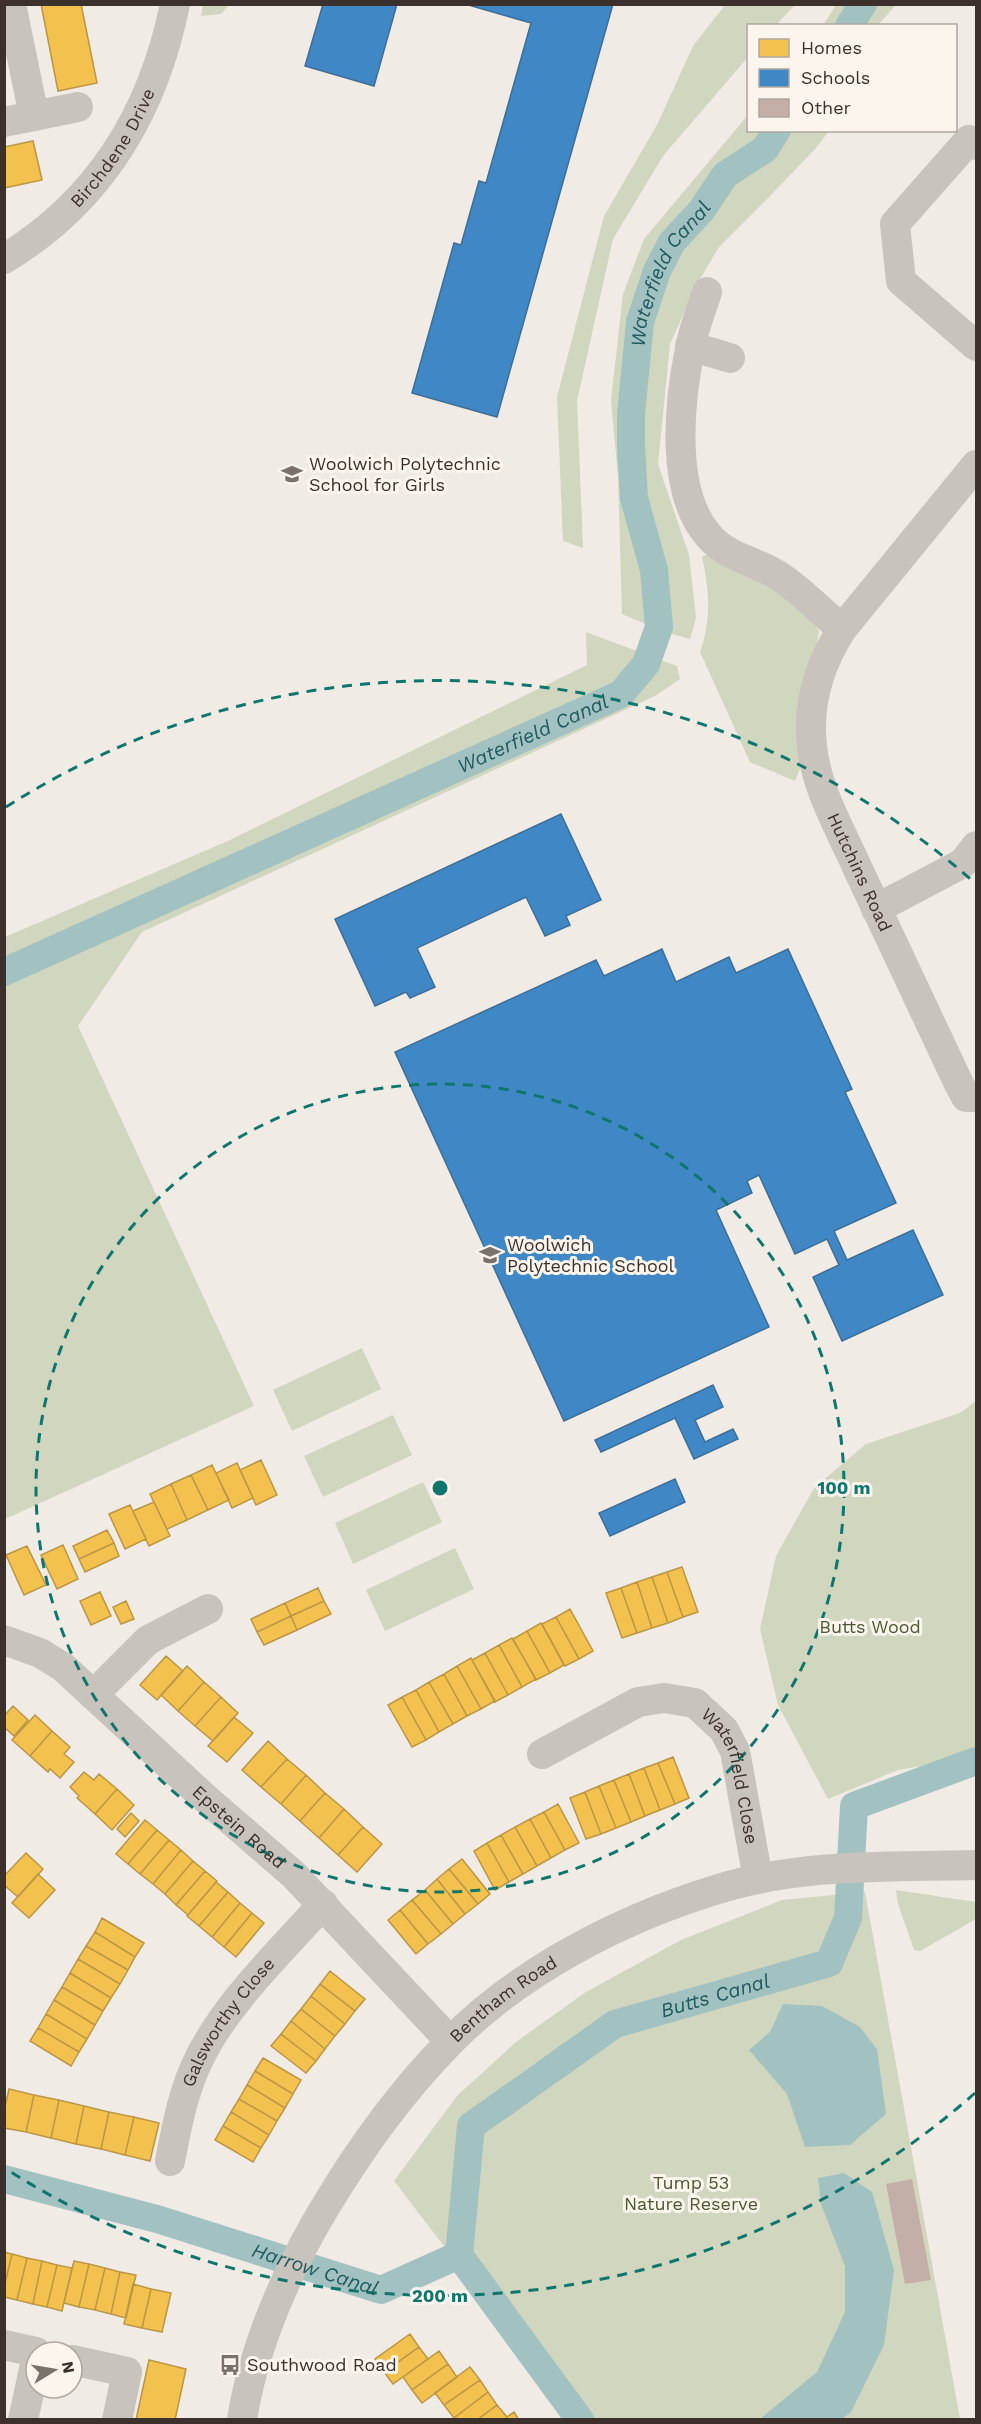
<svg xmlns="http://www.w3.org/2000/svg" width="981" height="2424" font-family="'Work Sans',sans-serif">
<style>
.green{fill:#d1d6bf}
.water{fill:#a1c2c1}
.homes{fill:#f2c14e;stroke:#bb9644;stroke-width:1.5}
.schools{fill:#3f88c5;stroke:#3e6e97;stroke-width:1.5}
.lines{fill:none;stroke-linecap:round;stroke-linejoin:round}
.canal{stroke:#a1c2c1;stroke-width:28}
.building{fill:#c3afa7}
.minor{stroke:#c9c3be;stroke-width:30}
.ring{fill:none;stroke:#0f766e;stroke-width:3;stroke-dasharray:10 8}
.labels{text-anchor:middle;stroke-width:6;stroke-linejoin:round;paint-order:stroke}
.street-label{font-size:18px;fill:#3b302b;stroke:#fbf5ee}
.poi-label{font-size:18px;fill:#3b302b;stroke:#fbf5ee;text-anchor:start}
.park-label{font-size:18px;fill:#4a5a2e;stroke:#fbf5ee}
.water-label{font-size:20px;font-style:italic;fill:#1f5a5e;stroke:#fbf5ee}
.centre{fill:#0f766e;stroke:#fbf5ee;stroke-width:3}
.ring-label{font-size:18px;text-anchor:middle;font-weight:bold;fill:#0f766e;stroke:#fbf5ee;stroke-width:6;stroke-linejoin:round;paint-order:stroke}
</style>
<rect width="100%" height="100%" fill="#f0ebe5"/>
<path class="green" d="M203 5V4L229 5 221 14 201 16Z
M725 5H795L776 25 748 26V57L663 156 613 239 577 401 583 548 563 541 557 397 604 216 657 125 693 46Z
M836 5V4L896 5 878 25H823Z
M748 115V130L829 131 816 148 771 195 719 247 697 284 670 344 658 464 689 555 696 618 690 639 662 631 622 614 618 476 611 400 623 294 644 239Z
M710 554C746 572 799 594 819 631L801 766 795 781 750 762 700 652C712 618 709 590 702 556Z
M586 632 677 666 680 679 655 696 142 932 78 1026 254 1406 5 1519V937L230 840 587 665Z
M362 1348 381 1389 292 1431 273 1390Z
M976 1401V1749L954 1761 898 1770 828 1799 778 1705 760 1629 776 1556 814 1488 866 1444 960 1413Z
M393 1415 412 1455 323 1497 304 1456Z
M423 1482 442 1522 353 1564 335 1523Z
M455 1548 474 1589 385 1631 366 1590Z
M896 1890 976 1902V1919L920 1951 914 1950 898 1904Z
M865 1892 960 2419H577L394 2181 457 2096 516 2042 586 1992 681 1940 782 1900Z"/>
<path class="water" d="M783 2004 822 2006 860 2027 877 2049 886 2114 850 2145 805 2147 787 2094 749 2050 770 2032Z
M844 2173 872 2192 894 2270 884 2345 851 2412 842 2419H760L817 2372 845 2312V2266L821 2204 818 2178Z"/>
<path class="homes" d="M41 4H81L97 83 58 91Z
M33 141 42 180 4 188V147Z
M261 1460 277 1495 256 1505 240 1470Z
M237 1463 253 1498 232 1508 216 1473Z
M212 1465 229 1500 208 1510 191 1475Z
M191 1475 208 1510 187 1520 171 1484Z
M171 1484 187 1520 167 1529 150 1494Z
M154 1502 170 1536 149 1546 133 1511Z
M130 1505 146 1539 125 1549 109 1514Z
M107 1530 114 1543 79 1559 73 1546Z
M114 1543 119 1556 85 1572 79 1559Z
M63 1545 78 1579 57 1589 41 1555Z
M27 1546 46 1585 24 1595 6 1555Z
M682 1567 698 1612 683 1617 667 1572Z
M667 1572 683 1617 668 1623 652 1577Z
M652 1577 668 1623 652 1628 637 1582Z
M637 1582 652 1628 637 1633 621 1588Z
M318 1588 324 1601 291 1616 285 1603Z
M621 1588 637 1633 622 1638 606 1593Z
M100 1592 111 1616 91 1625 80 1601Z
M126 1601 134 1619 121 1624 113 1607Z
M324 1601 331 1614 297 1630 291 1616Z
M285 1603 291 1616 257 1632 251 1619Z
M570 1609 593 1651 579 1659 556 1617Z
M291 1616 297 1630 264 1645 257 1632Z
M556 1617 579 1659 565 1666 542 1624Z
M541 1623 564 1665 550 1673 527 1631Z
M527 1631 550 1673 536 1680 513 1639Z
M512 1638 536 1679 522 1687 499 1645Z
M499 1645 522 1687 508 1695 485 1653Z
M485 1653 508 1695 495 1702 472 1660Z
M166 1656 183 1671 157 1700 140 1685Z
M471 1658 495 1701 481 1709 457 1666Z
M187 1666 204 1682 178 1711 161 1695Z
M457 1666 481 1709 467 1716 444 1674Z
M444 1674 467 1716 453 1724 429 1682Z
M204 1682 221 1697 195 1726 178 1711Z
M429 1682 453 1724 439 1732 416 1690Z
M416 1690 439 1732 426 1740 402 1697Z
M221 1697 238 1713 213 1741 195 1726Z
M402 1697 426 1740 412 1747 388 1705Z
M13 1706 28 1720 14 1736 4 1727V1716Z
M35 1715 52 1731 30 1756 12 1740Z
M234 1717 253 1733 227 1762 208 1746Z
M52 1731 70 1747 64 1754 74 1762 60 1778 50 1769 48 1772 30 1756Z
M268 1741 287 1759 261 1787 242 1770Z
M673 1757 689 1798 675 1804 658 1763Z
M287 1759 306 1775 281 1804 261 1787Z
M658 1763 675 1804 660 1810 644 1768Z
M644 1768 660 1810 645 1816 629 1774Z
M84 1772 94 1780 99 1774 117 1789 95 1814 77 1798 79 1796 70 1787Z
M629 1774 645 1816 631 1822 614 1780Z
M306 1775 325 1793 300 1821 281 1804Z
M614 1780 631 1822 616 1828 599 1786Z
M599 1786 616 1828 601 1834 585 1792Z
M117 1789 134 1805 112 1830 95 1814Z
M585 1792 601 1834 586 1839 570 1798Z
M325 1793 344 1809 319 1838 300 1821Z
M558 1804 579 1843 565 1850 544 1812Z
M344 1809 363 1827 338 1855 319 1838Z
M544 1812 565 1850 551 1858 530 1819Z
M131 1813 139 1821 125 1837 117 1829Z
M530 1819 551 1858 537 1866 515 1827Z
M145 1820 157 1830 128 1864 116 1854Z
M363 1827 382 1844 357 1872 338 1855Z
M515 1827 537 1866 523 1874 501 1835Z
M157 1830 169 1840 140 1874 128 1864Z
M501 1835 523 1874 509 1882 487 1843Z
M169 1840 181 1850 153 1884 140 1874Z
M487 1843 509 1882 495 1890 474 1851Z
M181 1850 193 1861 165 1894 153 1884Z
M26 1853 43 1869 18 1897 4 1885V1876Z
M462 1859 490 1894 478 1904 449 1869Z
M193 1861 205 1871 176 1905 165 1894Z
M449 1869 478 1904 465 1914 437 1879Z
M205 1871 217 1881 188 1915 176 1905Z
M38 1874 55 1890 29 1918 12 1903Z
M437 1879 465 1914 453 1924 425 1890Z
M216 1882 228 1892 199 1926 187 1916Z
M425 1890 453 1924 441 1934 412 1900Z
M228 1892 240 1903 212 1937 199 1926Z
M412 1900 441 1934 428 1944 400 1910Z
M240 1903 252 1913 224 1947 212 1937Z
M400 1910 428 1944 416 1954 388 1920Z
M252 1913 264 1923 236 1957 224 1947Z
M102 1918 144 1943 135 1957 95 1932Z
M95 1932 135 1957 128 1970 86 1946Z
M86 1946 128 1970 120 1984 78 1959Z
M78 1959 120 1984 111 1998 70 1973Z
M330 1971 365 1999 355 2011 320 1984Z
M70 1973 111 1998 103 2011 62 1987Z
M320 1984 355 2011 345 2024 311 1996Z
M62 1987 103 2011 95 2025 54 2000Z
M311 1996 345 2024 335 2036 301 2009Z
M54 2000 95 2025 87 2039 46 2014Z
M301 2009 335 2036 325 2049 291 2021Z
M46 2014 87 2039 79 2052 38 2028Z
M291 2021 325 2049 316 2061 281 2034Z
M38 2028 79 2052 71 2066 30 2041Z
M281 2034 316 2061 306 2073 271 2046Z
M263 2058 301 2080 293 2094 255 2071Z
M255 2071 293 2094 285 2108 247 2085Z
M247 2085 285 2108 277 2121 239 2099Z
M9 2089 34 2095 26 2132 4 2128V2111Z
M34 2095 59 2100 51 2138 26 2132Z
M239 2099 277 2121 269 2135 231 2112Z
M59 2100 84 2106 76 2144 51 2138Z
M84 2106 109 2112 101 2149 76 2144Z
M109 2112 134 2117 125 2155 101 2149Z
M231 2112 269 2135 261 2148 223 2126Z
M134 2117 159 2123 150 2161 125 2155Z
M223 2126 261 2148 253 2162 215 2140Z
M4 2252 12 2254 4 2288Z
M12 2254 27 2258 17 2300 4 2297V2288Z
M27 2258 42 2261 33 2304 17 2300Z
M42 2261 57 2265 47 2307 33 2304Z
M74 2261 89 2264 79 2307 64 2303Z
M89 2264 105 2268 95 2310 79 2307Z
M57 2265 72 2268 62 2311 47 2307Z
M105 2268 120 2272 111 2314 95 2310Z
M120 2272 136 2275 126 2318 111 2314Z
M133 2284 151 2289 142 2328 124 2324Z
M151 2289 171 2293 162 2332 142 2328Z
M410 2334 419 2347 384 2372 375 2359Z
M419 2347 428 2359 393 2384 384 2372Z
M439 2351 448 2364 412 2390 403 2377Z
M149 2360 186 2369 175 2420H136Z
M448 2364 457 2377 422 2403 412 2390Z
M470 2367 480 2380 444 2405 435 2393Z
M480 2380 488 2392 454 2418 444 2405Z
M488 2392 497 2405 477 2420H455L454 2418Z
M497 2405 507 2417 504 2420H477Z
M514 2412 519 2420H504L507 2417Z"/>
<path class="schools" d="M323 4H397L374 86 305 66Z
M465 4H613L497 417 412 393 454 243 461 245 479 181 486 183 531 23Z
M561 814 601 900 566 916 570 925 545 936 526 897 417 948 435 987 410 998 406 992 375 1006 335 919Z
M662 949 676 982 729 957 736 973 788 949 852 1089 845 1092 896 1203 834 1231 847 1260 913 1230 943 1295 842 1341 813 1277 839 1265 827 1239 795 1254 759 1175 747 1181 752 1193 716 1210 769 1327 564 1421 395 1052 596 960 604 976Z
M713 1385 723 1407 695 1420 705 1442 733 1429 738 1439 694 1459 675 1418 601 1452 595 1440Z
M675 1479 685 1502 610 1536 599 1513Z"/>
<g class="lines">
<g class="canal">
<path d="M849 26 863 4"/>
<path id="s1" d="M4 972 621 694 646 664 659 627 654 570 634 498 631 446V414L640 322 657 271 672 242 701 211 725 175 765 149 777 130"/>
<path id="s2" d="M4 2179 157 2219 381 2290 459 2255"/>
<path id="s3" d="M459 2255 471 2126 615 2024 829 1963 848 1918 854 1806 976 1761"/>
<path d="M459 2255 580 2420"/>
</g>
</g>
<path class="building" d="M912 2179 931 2280 905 2284 886 2184Z"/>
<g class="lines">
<g class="minor">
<path d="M11 4 34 116"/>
<path d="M4 122 78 107"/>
<path d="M976 145 969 140 895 224 901 281 976 346"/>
<path id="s4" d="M4 259C100 201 153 113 175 4"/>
<path id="s5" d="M707 292C701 311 693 330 690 349 679 403 670 491 708 535 728 559 755 560 779 576 801 590 821 612 842 629 819 665 807 703 812 746 816 788 839 827 856 865 890 938 924 1011 959 1084L966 1097H976"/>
<path d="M690 346 730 358"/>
<path d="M842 629 976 465"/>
<path d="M876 909 963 863 976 846"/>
<path id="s6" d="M4 1640 40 1653 63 1667 205 1798 294 1875 450 2041"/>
<path d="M93 1695 148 1640 208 1609"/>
<path id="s7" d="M542 1754 638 1702 664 1698 695 1703 724 1730 735 1751 758 1879"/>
<path id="s8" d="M170 2161C177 2126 183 2091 199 2059 226 2003 281 1951 323 1904"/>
<path d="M4 2345 36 2352"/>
<path d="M72 2360 127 2372 117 2420"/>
<path d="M23 2420 36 2360"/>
<path id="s9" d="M242 2420C253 2347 289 2266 327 2204 362 2146 402 2091 449 2043 519 1971 621 1919 715 1890 800 1863 889 1867 976 1865"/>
</g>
</g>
<g class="ring">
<circle cx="440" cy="1488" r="404"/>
<path d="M975 2093A808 808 0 0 1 6 2169M6 807A808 808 0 0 1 975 883"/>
</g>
<defs>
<symbol id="school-bare" viewBox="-9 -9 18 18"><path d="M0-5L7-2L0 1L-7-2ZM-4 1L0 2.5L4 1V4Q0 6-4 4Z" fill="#7a716c" stroke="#fbf5ee" stroke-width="2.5" paint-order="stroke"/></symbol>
<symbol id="bus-bare" viewBox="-9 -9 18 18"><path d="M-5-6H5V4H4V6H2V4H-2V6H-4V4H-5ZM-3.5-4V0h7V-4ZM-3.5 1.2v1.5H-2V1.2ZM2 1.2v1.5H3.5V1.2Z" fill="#7a716c" stroke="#fbf5ee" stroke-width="2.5" paint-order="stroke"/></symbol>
</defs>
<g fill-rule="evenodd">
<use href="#school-bare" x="277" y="459" width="30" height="30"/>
<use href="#school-bare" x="475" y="1240" width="30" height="30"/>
<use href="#bus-bare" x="215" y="2350" width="30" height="30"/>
</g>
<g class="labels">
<g class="street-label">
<text dy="6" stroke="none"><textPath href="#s4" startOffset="158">Birchdene Drive</textPath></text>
<text dy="6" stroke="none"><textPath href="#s5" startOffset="676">Hutchins Road</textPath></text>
<text dy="6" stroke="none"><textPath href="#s7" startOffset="252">Waterfield Close</textPath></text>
<text dy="6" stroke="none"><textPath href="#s6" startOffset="303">Epstein Road</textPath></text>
<text dy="6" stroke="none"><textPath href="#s9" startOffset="506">Bentham Road</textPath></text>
<text dy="6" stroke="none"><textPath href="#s8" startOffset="153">Galsworthy Close</textPath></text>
</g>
<g class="poi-label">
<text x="309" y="470">Woolwich Polytechnic<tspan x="309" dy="21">School for Girls</tspan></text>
<text x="507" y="1251">Woolwich<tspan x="507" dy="21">Polytechnic School</tspan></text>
<text x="247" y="2371">Southwood Road</text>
</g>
<g class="park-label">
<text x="870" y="1633">Butts Wood</text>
<text x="691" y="2189">Tump 53<tspan x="691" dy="21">Nature Reserve</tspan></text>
</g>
<g class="water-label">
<text dy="7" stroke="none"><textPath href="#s1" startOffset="1120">Waterfield Canal</textPath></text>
<text dy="7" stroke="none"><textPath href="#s1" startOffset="580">Waterfield Canal</textPath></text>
<text dy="7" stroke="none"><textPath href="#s3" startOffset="410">Butts Canal</textPath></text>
<text dy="7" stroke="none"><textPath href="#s2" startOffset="324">Harrow Canal</textPath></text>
</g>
</g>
<circle cx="440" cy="1488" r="9" class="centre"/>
<g class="ring-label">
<text x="844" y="1494">100 m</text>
<text x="440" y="2302">200 m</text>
</g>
<rect width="981" height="2424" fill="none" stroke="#3b302b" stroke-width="12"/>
<rect x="747" y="24" width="210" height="108" fill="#fbf5ee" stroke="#aea6a0" stroke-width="1.5"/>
<rect x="759" y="39" width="30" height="18" fill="#f2c14e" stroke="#aea6a0" stroke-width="1.5"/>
<text x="801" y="54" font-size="18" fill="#3b302b">Homes</text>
<rect x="759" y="69" width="30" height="18" fill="#3f88c5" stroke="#aea6a0" stroke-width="1.5"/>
<text x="801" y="84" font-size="18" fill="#3b302b">Schools</text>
<rect x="759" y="99" width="30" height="18" fill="#c3afa7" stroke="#aea6a0" stroke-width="1.5"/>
<text x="801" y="114" font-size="18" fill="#3b302b">Other</text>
<g transform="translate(54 2370) rotate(79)"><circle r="28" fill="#fbf5ee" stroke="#aea6a0" stroke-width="1.5"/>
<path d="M0-4.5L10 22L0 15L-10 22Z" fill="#7a716c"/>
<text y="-9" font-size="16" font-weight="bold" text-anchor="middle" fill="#3b302b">N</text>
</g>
</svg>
